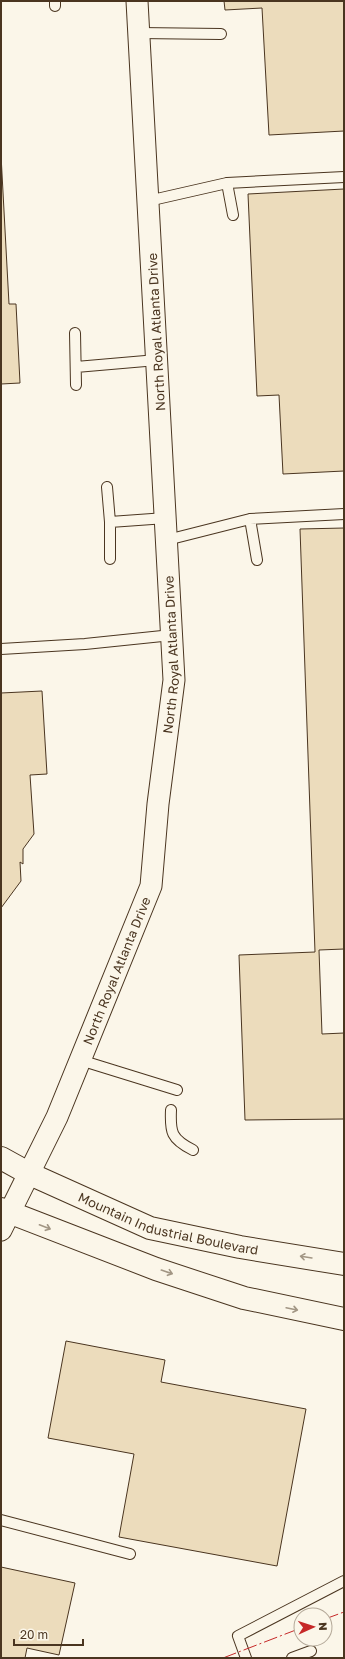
<svg xmlns="http://www.w3.org/2000/svg" width="345" height="1659" font-family="'Golos Text',sans-serif">
<style>
.building{fill:#ecdcbc;stroke:#4a3520}
.lines{fill:none;stroke-linecap:round;stroke-linejoin:round}
.service-casing{stroke:#4a3520;stroke-width:12}
.minor-casing{stroke:#4a3520;stroke-width:23}
.primary-casing{stroke:#4a3520;stroke-width:24}
.service{stroke:#fbf6e9;stroke-width:10}
.minor{stroke:#fbf6e9;stroke-width:21}
.primary{stroke:#fbf6e9;stroke-width:22}
.power{stroke:#c62828;stroke-width:1;stroke-dasharray:14 3 2 3;stroke-linecap:butt}
.oneway{stroke:#a29684}
.labels{text-anchor:middle;stroke-width:3;stroke-linejoin:round;paint-order:stroke}
.street-label{font-size:13px;fill:#4a3520;stroke:#fbf6e9}
</style>
<rect width="100%" height="100%" fill="#fbf6e9"/>
<path class="building" d="M224 1H344V131L269 135 262 8 225 10Z
M1 155 9 304H16L20 383 1 384Z
M344 189V471L283 474 279 395 257 396 248 194Z
M344 528V949L319 950 322 1034 344 1033V1119L245 1120 239 955 315 952 300 529Z
M42 691 47 774 30 775 34 834 23 849V864L20 862 21 881 1 908V693Z
M66 1341 165 1360 161 1382 306 1409 277 1566 119 1537 134 1454 48 1438Z
M1 1567 75 1583 59 1655 27 1648 25 1658H1Z"/>
<g class="lines">
<defs>
<path id="service" d="M55 1V6
M139 33 221 34
M227 183 233 215
M148 201 227 183 344 177
M75 333 76 385
M76 367 157 360
M107 487 110 522V559
M250 519 257 560
M110 522 166 518
M167 540 250 519 344 514
M1 649 85 644 172 635
M80 1060 177 1090
M171 1110C170 1132 171 1139 193 1150
M1 1520 130 1554
M246 1658 238 1636 344 1581
M292 1658 311 1651"/>
<g id="minor">
<path id="s1" d="M1 1230 57 1117 151 886 158 804 174 680 137 1"/>
</g>
<g id="primary">
<path id="s2" d="M1 1158 30 1174 150 1228 240 1247 344 1264"/>
<path d="M1 1209 156 1269 244 1298 344 1319"/>
</g>
</defs>
<use href="#service" class="service-casing"/>
<use href="#minor" class="minor-casing"/>
<use href="#primary" class="primary-casing"/>
<use href="#service" class="service"/>
<use href="#minor" class="minor"/>
<use href="#primary" class="primary"/>
<path class="power" d="M325 1619 344 1612
M223 1658 301 1628"/>
</g>
<defs><path id="oneway-shaft" d="M-6 0H5M1.5-3L5.5 0L1.5 3" fill="none" stroke-width="1.6" stroke-linecap="round" stroke-linejoin="round"/></defs>
<g class="oneway">
<use href="#oneway-shaft" transform="translate(45 1227) rotate(21)"/>
<use href="#oneway-shaft" transform="translate(306 1257) rotate(-171)"/>
<use href="#oneway-shaft" transform="translate(167 1272) rotate(19)"/>
<use href="#oneway-shaft" transform="translate(292 1309) rotate(12)"/>
</g>
<g class="labels">
<g class="street-label">
<text transform="translate(156 332) rotate(-93)" y="5">North Royal Atlanta Drive</text>
<text dy="5" stroke="none"><textPath href="#s1" startOffset="608">North Royal Atlanta Drive</textPath></text>
<text dy="5" stroke="none"><textPath href="#s1" startOffset="284">North Royal Atlanta Drive</textPath></text>
<text dy="5" stroke="none"><textPath href="#s2" startOffset="181">Mountain Industrial Boulevard</textPath></text>
</g>
</g>
<rect width="345" height="1659" fill="none" stroke="#4a3520" stroke-width="4"/>
<g transform="translate(313 1627) rotate(87)"><circle r="19" fill="#fbf6e9" stroke="#b4a999"/>
<path d="M0-3L7 15L0 10L-7 15Z" fill="#c62828"/>
<text y="-6" font-size="11" font-weight="bold" text-anchor="middle" fill="#4a3520">N</text>
</g>
<path d="M14 1639v6h69v-6" fill="none" stroke="#4a3520" stroke-width="2"/>
<text x="20" y="1639" font-size="12" fill="#4a3520" stroke="#fbf6e9" stroke-width="3" paint-order="stroke">20 m</text>
</svg>
